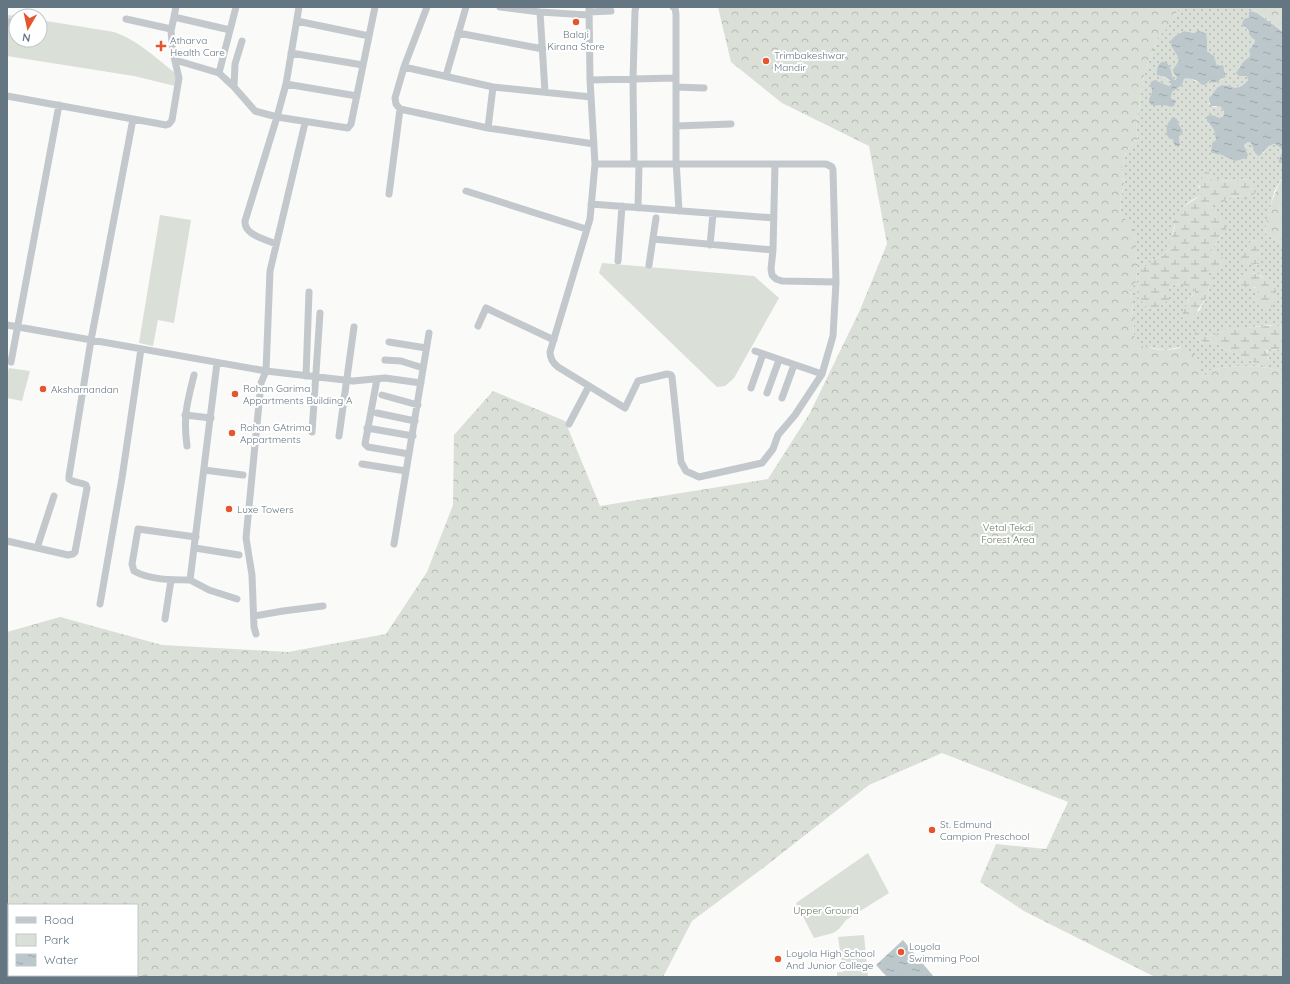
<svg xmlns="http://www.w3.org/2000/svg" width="1290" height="984" font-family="Quicksand,sans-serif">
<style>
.grass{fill:url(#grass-dots);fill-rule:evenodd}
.forest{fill:url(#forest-crowns);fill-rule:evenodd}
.wetland{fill:url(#wetland-marsh)}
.green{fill:#dadfd7}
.water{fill:url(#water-ripples)}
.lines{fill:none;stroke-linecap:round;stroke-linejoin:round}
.street{stroke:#c3c8cc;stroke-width:7}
.poi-dot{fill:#e4572e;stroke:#fff;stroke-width:1.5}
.labels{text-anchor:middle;stroke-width:4;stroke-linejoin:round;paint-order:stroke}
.poi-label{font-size:10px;fill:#657683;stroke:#fff;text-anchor:start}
.park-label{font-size:10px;fill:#687a64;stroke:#fff}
</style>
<defs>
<pattern id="grass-dots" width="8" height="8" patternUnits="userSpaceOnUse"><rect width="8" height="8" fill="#dadfd7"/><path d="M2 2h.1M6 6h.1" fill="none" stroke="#b4b9b4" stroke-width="1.8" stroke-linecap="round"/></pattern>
<pattern id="forest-crowns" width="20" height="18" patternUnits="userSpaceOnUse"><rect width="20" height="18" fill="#dadfd7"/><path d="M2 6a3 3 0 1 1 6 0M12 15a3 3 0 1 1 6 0" fill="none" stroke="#b4b9b4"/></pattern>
<pattern id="wetland-marsh" width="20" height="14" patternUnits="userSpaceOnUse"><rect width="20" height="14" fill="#dadfd7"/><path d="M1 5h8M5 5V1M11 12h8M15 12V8" fill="none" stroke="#b4b9b4"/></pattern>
<pattern id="water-ripples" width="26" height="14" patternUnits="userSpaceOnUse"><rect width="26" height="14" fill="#bbc7cb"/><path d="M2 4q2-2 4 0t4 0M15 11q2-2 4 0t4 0" fill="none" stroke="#9ca6aa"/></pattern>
</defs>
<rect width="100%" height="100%" fill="#fafaf8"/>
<path class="grass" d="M1181 7H1251L1283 30V32L1257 13 1251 11 1249 12V17L1245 19 1244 26 1255 40V42C1251 49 1248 46 1250 56L1243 62 1237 71 1247 76 1248 80C1241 87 1236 89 1226 85L1216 89 1209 101V104L1214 107 1220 106 1224 111 1222 117 1220 118 1217 117 1208 123 1214 130 1216 140 1212 143 1211 153 1222 155 1231 159 1247 152 1244 145 1248 142 1251 143 1255 153H1263L1269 146 1273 144 1281 148 1282 152 1279 160 1280 163H1283V176L1274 192 1267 222 1265 233 1283 245V330L1280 327 1271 325 1242 328 1236 330 1227 329 1224 331 1207 337 1200 331H1195C1194 338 1198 340 1204 343L1211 342 1218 344 1221 348 1234 353 1260 365 1269 359 1267 349 1281 350 1283 348V371C1259 365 1232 364 1208 371L1205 377 1199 374V360L1180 347 1165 350 1141 346 1134 336 1132 299 1130 290 1136 282 1138 263 1136 254V238L1121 216 1120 202 1124 184 1122 168 1126 151 1138 139 1136 128 1144 75 1157 39 1169 25 1177 11ZM1184 31 1194 33 1196 32H1205L1207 40V51L1213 55 1217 67 1224 68 1226 77 1221 80H1210L1199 83 1187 77 1184 79 1182 85 1172 92 1171 98 1173 99 1170 107C1156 104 1154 99 1151 87L1158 81 1169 86H1171V81L1163 77 1157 70 1159 65 1167 62 1171 70 1173 79 1175 80 1177 78 1175 73 1176 66 1178 65 1179 59 1174 50 1171 40 1175 36ZM1170 119C1178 123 1187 128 1179 137L1180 145 1174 142 1167 128ZM1212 173V182L1217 180 1233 181 1249 179 1241 197C1233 195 1229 197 1223 203H1208L1206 204 1209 209 1215 213V216L1221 219 1225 233 1222 235 1212 249V251L1217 254 1216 271H1207V275L1209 294 1205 300 1199 311 1183 312 1188 303 1189 299 1195 292 1194 287 1175 284 1169 288 1163 304 1154 310 1148 308 1136 295 1141 271 1153 260 1165 254 1170 248C1174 230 1173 216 1188 203 1192 199 1197 198 1202 195L1201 190 1198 186 1204 176ZM1256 240 1260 249 1259 256H1261L1257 265C1251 265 1247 263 1242 261L1245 249 1249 246 1251 241ZM1250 273C1257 273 1262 275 1266 281L1270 282 1262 307 1254 301 1258 293C1256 285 1247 285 1240 283L1239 276Z"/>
<path class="forest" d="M718 7H1181L1177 11 1170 25 1157 39 1144 75 1136 128 1138 139 1126 151 1122 168 1124 184 1120 202 1121 215 1131 225 1136 238V254L1138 263 1136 282 1130 290 1132 299 1134 336 1142 346C1149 347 1157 350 1164 350 1185 350 1181 341 1199 360V373L1205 377 1208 371C1232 364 1259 365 1283 371V977H1155L1024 911 980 882 996 844 1046 849 1068 802 942 753 869 785 767 865 692 921 663 977H7V632L60 617 162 645 288 652 386 634 427 572 453 505 454 435 493 391 565 421 600 506 768 479 810 413 860 310 887 244 869 146 782 103 731 62ZM9 905H137V975H9Z
M1251 7H1283V30Z
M1283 176V245L1265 233C1268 213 1273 194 1283 176Z"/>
<path class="wetland" d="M1209 171 1212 173V182L1217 180 1233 181 1249 179 1254 183 1258 190 1253 195H1247L1245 200C1236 193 1230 196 1223 203H1208L1206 204 1209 209 1215 210V216L1227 222 1225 233 1222 235 1212 249V251L1225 259 1224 263 1218 271H1207V275L1211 277 1214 281 1208 286 1209 294 1190 321 1182 318 1183 311 1188 303 1190 297 1192 296 1195 292 1194 287 1175 284 1169 288V300L1154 310 1148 308 1136 295 1141 270 1153 260 1165 254 1170 248C1168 238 1172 239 1174 230 1175 227 1174 224 1175 221 1179 207 1191 202 1202 195L1198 182 1204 176 1205 172Z
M1256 240 1260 242 1261 248 1259 255 1261 256 1259 264 1251 265 1242 261C1239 251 1248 249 1251 241Z
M1248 273C1256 273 1261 275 1266 281H1273C1277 291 1278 300 1271 308L1262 307 1252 300V297L1258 293 1255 287 1243 286 1240 284 1239 276Z
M1277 325 1283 330V348L1281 350 1267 349 1266 351 1269 355 1267 364 1264 366 1260 365 1234 353 1221 348 1218 344 1211 342 1205 343C1198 340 1194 338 1195 331H1201L1207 337 1224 331 1231 326 1236 330 1242 328Z"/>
<path class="green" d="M7 15 16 16V40H40V20L114 32C138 40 158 60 178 75L175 86 134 76 7 56Z
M160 215 191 220 174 323 158 320 153 346 139 343Z
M602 263 754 276 779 298 734 378 725 386 717 387 599 273Z
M9 368 30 371 22 401 7 398V374Z
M868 853 889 893 846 920 839 929 833 933 814 938 796 903Z
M864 935 868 977H837V972H843L838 937Z"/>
<path class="water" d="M1251 11 1257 13 1283 32V163H1279V160L1282 152 1281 148 1274 144 1269 146 1259 156 1255 153 1251 143 1248 142 1244 145 1248 155 1246 158 1235 161 1222 155 1211 153 1212 143 1216 140 1214 130 1207 121V116L1212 115 1220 118 1223 116 1224 111 1220 106H1211L1209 101 1210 97C1214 94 1215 87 1221 86 1232 82 1234 95 1248 80L1247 76H1239L1236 73 1243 62 1250 56 1249 50 1255 42V40L1251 37 1248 30 1242 24 1244 19 1249 17V12Z
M1184 31 1194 33 1198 31 1206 33 1207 40V51L1214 56 1217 66 1223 65 1226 77 1213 83 1210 80C1203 87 1204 86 1197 81 1194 79 1190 79 1187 78L1184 79 1182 85 1172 92 1171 98 1176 101 1174 106C1169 108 1166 105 1161 105 1157 105 1155 106 1151 105L1149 100C1151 95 1154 91 1150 86L1151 82 1155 80 1169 86 1171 85V81L1165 77 1157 75C1156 70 1158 64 1162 62H1167L1171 70 1173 79 1175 80 1177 78 1173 71C1174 66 1178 65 1179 59L1171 45V40L1175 36Z
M1173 117 1177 119 1178 123 1183 131 1179 137 1180 145 1175 146 1173 140 1168 137C1165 131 1167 121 1173 117Z
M903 940 934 977H887L876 965Z"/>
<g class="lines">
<path class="street" d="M427 7 404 67 395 98 396 104 400 109 488 128 594 144
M500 7 540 12 588 15
M589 7 590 80 595 164 590 219 550 352C550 359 553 363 558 367L625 408 638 381 667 374 671 375 672 377 681 462 686 471 699 477 762 463 773 449 778 435 795 415 822 374 833 336 836 282 833 170 832 167 826 164H595
M673 7 675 8 676 14V78
M540 12 545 92
M589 12 611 11
M174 17 230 30
M126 19 171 29
M297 21 369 36
M7 23 10 22
M458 33 543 49
M242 41 235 64 234 87 255 111 277 117 348 128 351 124 375 7
M291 53 363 65
M175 60 219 73 234 87
M404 67 493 87 591 97
M219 73 236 7
M446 76 466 7
M590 80 676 78V160L679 211
M286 84 357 96
M676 87 704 88
M7 96 166 125 169 124 172 120 179 78 173 53 171 31 176 7
M676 126 731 124
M488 128 493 87
M634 164 633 79 635 11 636 7
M775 164 773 250 771 269 772 275 776 279 782 281 836 282
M466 191 586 229
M389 194 400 109
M591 204 774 218
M638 208 639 164
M653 239 773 250
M276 244C265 239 244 235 245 221L277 117 286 84 299 7
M710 245 713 214
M618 261 622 206
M649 265 656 218
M7 325 266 371 353 381 385 378 421 383
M478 326 486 308 554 340
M389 342 426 348
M755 351 822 374
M385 360 401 361 423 368
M11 362 59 105
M306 376 309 292
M377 379 365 444 368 447 409 454
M751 388 763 354
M767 393 779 360
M382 395 418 405
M782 398 794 365
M377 413 415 421
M185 415 211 418
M569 424 589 386
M367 428 413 436
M312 432 320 313
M339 436 354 327
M187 446C183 417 187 403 194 375
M362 464 406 471
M204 470 243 475
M196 537 138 529 132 564 134 571C150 580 172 580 190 580L217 363
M7 541 68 555 73 554 75 552 87 488 86 485C81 482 74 483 69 479V476L91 340 133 119
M394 544 429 333
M37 548 54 496
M195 548 239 555
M190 580 209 590 237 599
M100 604 122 478 141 349
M254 616 283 611 323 606
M165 619 171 580
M256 634 254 627 252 575 246 538 261 383 266 371 270 271 305 123"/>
</g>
<g class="poi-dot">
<circle cx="576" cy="22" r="4"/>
<path d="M159 40h4v4h4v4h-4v4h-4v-4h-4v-4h4z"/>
<circle cx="766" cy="61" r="4"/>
<circle cx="43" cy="389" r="4"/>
<circle cx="235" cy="394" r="4"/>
<circle cx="232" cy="433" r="4"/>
<circle cx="229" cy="509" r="4"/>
<circle cx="932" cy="830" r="4"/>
<circle cx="901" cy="952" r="4"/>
<circle cx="778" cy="959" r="4"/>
</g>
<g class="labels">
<g class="poi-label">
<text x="576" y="38" text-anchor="middle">Balaji<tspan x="576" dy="12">Kirana Store</tspan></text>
<text x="170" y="44">Atharva<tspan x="170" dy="12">Health Care</tspan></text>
<text x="774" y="59">Trimbakeshwar<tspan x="774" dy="12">Mandir</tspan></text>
<text x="243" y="392">Rohan Garima<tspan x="243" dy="12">Appartments Building A</tspan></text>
<text x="51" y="393">Aksharnandan</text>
<text x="240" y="431">Rohan GAtrima<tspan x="240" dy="12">Appartments</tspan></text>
<text x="237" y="513">Luxe Towers</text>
<text x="940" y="828">St. Edmund<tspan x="940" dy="12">Campion Preschool</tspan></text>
<text x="909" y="950">Loyola<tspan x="909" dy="12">Swimming Pool</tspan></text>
<text x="786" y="957">Loyola High School<tspan x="786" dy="12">And Junior College</tspan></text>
</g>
<g class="park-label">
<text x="1008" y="531">Vetal Tekdi<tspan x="1008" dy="12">Forest Area</tspan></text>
<text x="826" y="914">Upper Ground</text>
</g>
</g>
<rect width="1290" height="984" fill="none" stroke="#657683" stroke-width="16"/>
<rect x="8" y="904" width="130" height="72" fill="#ffffff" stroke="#c1c8cd"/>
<rect x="16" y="917" width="20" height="6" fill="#c3c8cc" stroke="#c1c8cd"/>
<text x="44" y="924" font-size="12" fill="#657683">Road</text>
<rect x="16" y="934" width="20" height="12" fill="#dadfd7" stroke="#c1c8cd"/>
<text x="44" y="944" font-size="12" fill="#657683">Park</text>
<rect x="16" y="954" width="20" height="12" fill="url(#water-ripples)" stroke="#c1c8cd"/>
<text x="44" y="964" font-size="12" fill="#657683">Water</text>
<g transform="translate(28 28) rotate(189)"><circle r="19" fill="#ffffff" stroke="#c1c8cd"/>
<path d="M0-3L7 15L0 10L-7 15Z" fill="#e4572e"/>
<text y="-6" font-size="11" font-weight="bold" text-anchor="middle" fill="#657683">N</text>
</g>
</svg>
